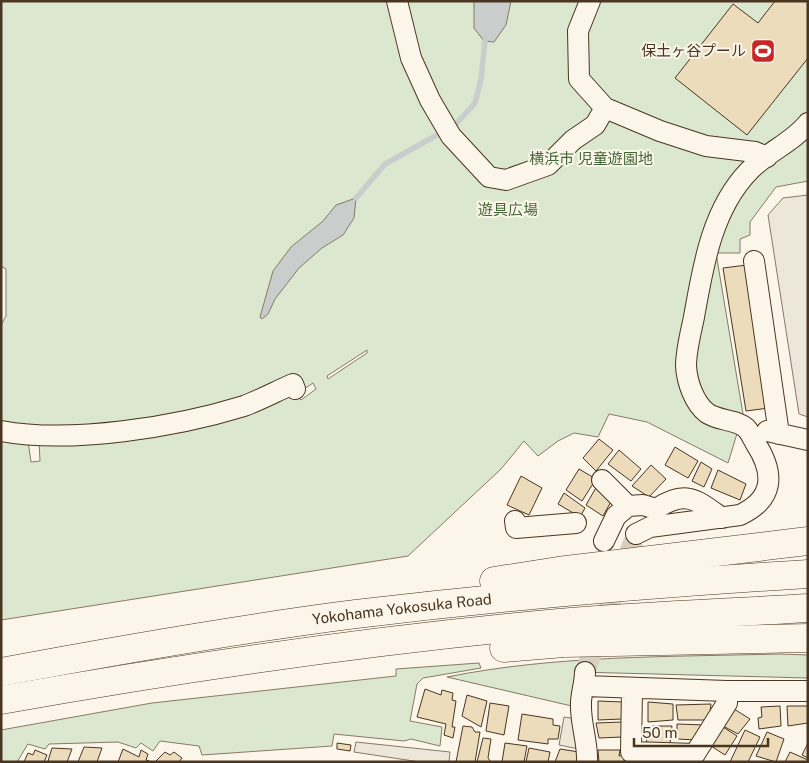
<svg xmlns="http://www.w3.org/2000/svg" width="809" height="763" font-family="'Public Sans','Noto Sans JP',sans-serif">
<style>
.green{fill:#dce7d0;stroke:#887966;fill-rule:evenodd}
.parking{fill:#ede7d9;stroke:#887966}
.water{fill:#c9cecd;stroke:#887966}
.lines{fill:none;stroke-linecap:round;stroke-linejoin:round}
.stream{stroke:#c9cecd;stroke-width:5.5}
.building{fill:#ecdcbc;stroke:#4a3520}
.minor-tunnel{stroke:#d8cfc1;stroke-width:20;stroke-dasharray:20 10;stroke-linecap:butt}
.minor-casing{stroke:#4a3520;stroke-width:22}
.highway-casing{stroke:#4a3520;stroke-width:29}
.minor{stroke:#fbf6e9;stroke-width:20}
.highway{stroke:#fbf6e9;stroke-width:28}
.labels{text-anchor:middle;stroke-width:4;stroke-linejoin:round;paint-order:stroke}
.poi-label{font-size:15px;fill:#4a3520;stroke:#fbf6e9;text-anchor:end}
.park-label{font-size:15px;fill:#436837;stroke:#fbf6e9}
.street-label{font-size:15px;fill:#4a3520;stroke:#fbf6e9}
</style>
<rect width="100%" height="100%" fill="#fbf6e9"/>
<path class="green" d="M1 1H808V181L776 187 750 222V235L740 239V253H716L743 414 728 463 647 422 609 414 598 437 574 433 558 441 538 456 524 441 501 469 408 556 1 620V325L6 316V269L1 266ZM367 350V353L328 379 327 376ZM313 383 316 389 301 400 293 391H301ZM39 440 40 461 31 462 28 441Z
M779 654 808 655V678L577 672 576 707 447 677C556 655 669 657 779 654Z
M479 663 481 668 423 678 417 684 410 721 442 727 440 746 411 739 404 741 334 734 332 746 202 755 199 746 160 741 153 751 141 743 136 748 118 742 49 744 45 749 28 744 17 762H1V730L152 703 396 676V669Z"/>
<path class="parking" d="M808 195V417L799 414 768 215 783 198Z
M564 717 577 719 579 749 559 745Z
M356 742 450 752 449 762H420L354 752Z"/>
<path class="water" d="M474 1H511L506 25 494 42 484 41 474 28Z
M356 198 354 218 343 235 322 248 299 268 275 299 268 314 262 319 260 317 273 271 291 247 323 221 336 205Z"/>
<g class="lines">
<path class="stream" d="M356 198 385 164 455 125 475 103 481 79 485 41"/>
</g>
<path class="building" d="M775 1H808V58L747 135 675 78 733 4 758 23Z
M747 265 769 408 746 411 723 268Z
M599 439 613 450 596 471 583 458Z
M675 447 698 461 688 478 665 465Z
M619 450 641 469 631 481 608 464Z
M701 462 712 469 704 487 692 481Z
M651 465 666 479 649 497 632 486Z
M579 469 596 479 582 501 566 490Z
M718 470 746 484 740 500 711 488Z
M521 476 542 488 529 515 507 505Z
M597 486 613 498 603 516 586 505Z
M564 493 585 508 580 517 558 504Z
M425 689 441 695 442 690 453 693 452 700 456 701 452 727H455L453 738 444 735 446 724 417 717Z
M467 695 487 701 481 727 462 716Z
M598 701 623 702 622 719 598 720Z
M648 702 673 704V720L648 722Z
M490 703 509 706 504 735 486 731Z
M711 704 709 720H678L676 705Z
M780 706 781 726 759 729 758 718 762 717 761 707Z
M787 706H808V723L788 726Z
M734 709 750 719 738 734 723 726Z
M522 714 553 719V725L560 726 558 739H548V744L518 740Z
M622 722V737L599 738 596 723Z
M677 724 705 725 697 740 677 739Z
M463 726 472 727 475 732H480L475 762H456Z
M649 726H672L670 744H646Z
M723 727 737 736 725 755 711 746Z
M745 730 760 737 748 762H730Z
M767 732 784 739 776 762 756 756Z
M483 738 491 739 488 758 491 762H477Z
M337 743 351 745 350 751 337 749Z
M505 743 527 746 524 762H502Z
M808 743V758L802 755Z
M84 747 102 748 97 762H78Z
M52 748 72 749 67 762H50L48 761Z
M529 748 550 752 548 762H526Z
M123 749 139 757 141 750 148 754 146 760 152 762H118Z
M560 749 579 752 577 762H555Z
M35 750 47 755 44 762H24L28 753 33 755Z
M598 750H620L619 756 625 755 624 762H599Z
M165 752 170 755 174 752 182 758 179 762H155Z
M790 752 808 760V762H785Z"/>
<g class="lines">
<path class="minor-tunnel" d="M585 672 636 534"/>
<defs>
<path id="minor" d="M397 1 411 58 430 100 451 136 489 177 506 180 548 165 573 140 595 125 605 108
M590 1 578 31 579 79 605 108 610 110 660 131 706 146 755 152 767 157
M754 261 779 434
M1 431C71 444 176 427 244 406 260 400 277 391 293 384L295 389
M767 431 808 440
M602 480 628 506
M515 521 516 528 576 523
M636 534 650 527 740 515C774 499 775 474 756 444 753 439 750 432 746 428 736 419 718 421 707 413 694 403 687 382 686 366 686 350 691 332 694 317 703 266 712 209 749 171 767 152 792 143 808 123
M604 541 616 516 628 506 643 505 656 509C686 489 697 500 722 518
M585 672C585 684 580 696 581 707 581 726 588 743 587 762
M585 686 727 691H808
M632 689 631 752 695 754 727 703V691"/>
<g id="highway">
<path d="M494 581 558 571 808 541"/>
<path d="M504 648 564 643 808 638"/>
<path id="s1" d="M1 672C119 650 237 629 356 614 506 596 657 583 808 574"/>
<path d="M1 700C186 667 372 640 559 623 642 616 725 613 808 608"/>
</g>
</defs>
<use href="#minor" class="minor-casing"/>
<use href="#highway" class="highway-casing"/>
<use href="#minor" class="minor"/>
<use href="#highway" class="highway"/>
</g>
<defs>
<symbol id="stadium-square" viewBox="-11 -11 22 22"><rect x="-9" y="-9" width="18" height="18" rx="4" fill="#c62828" stroke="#fbf6e9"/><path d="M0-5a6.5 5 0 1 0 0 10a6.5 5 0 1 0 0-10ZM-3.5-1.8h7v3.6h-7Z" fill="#fff"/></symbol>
</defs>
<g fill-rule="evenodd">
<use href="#stadium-square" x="749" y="37" width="28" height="28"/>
</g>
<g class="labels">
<g class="poi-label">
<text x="746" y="56">保土ヶ谷プール</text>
</g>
<g class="park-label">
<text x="591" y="164">横浜市 児童遊園地</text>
<text x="508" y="215">遊具広場</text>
</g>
<g class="street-label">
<text dy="5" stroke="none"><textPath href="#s1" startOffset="406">Yokohama Yokosuka Road</textPath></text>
</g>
</g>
<rect width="809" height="763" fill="none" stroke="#4a3520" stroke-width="5"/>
<path d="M634 738v8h134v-8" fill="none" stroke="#4a3520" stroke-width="2.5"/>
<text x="642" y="738" font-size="15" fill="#4a3520" stroke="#fbf6e9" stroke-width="4" paint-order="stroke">50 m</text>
</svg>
